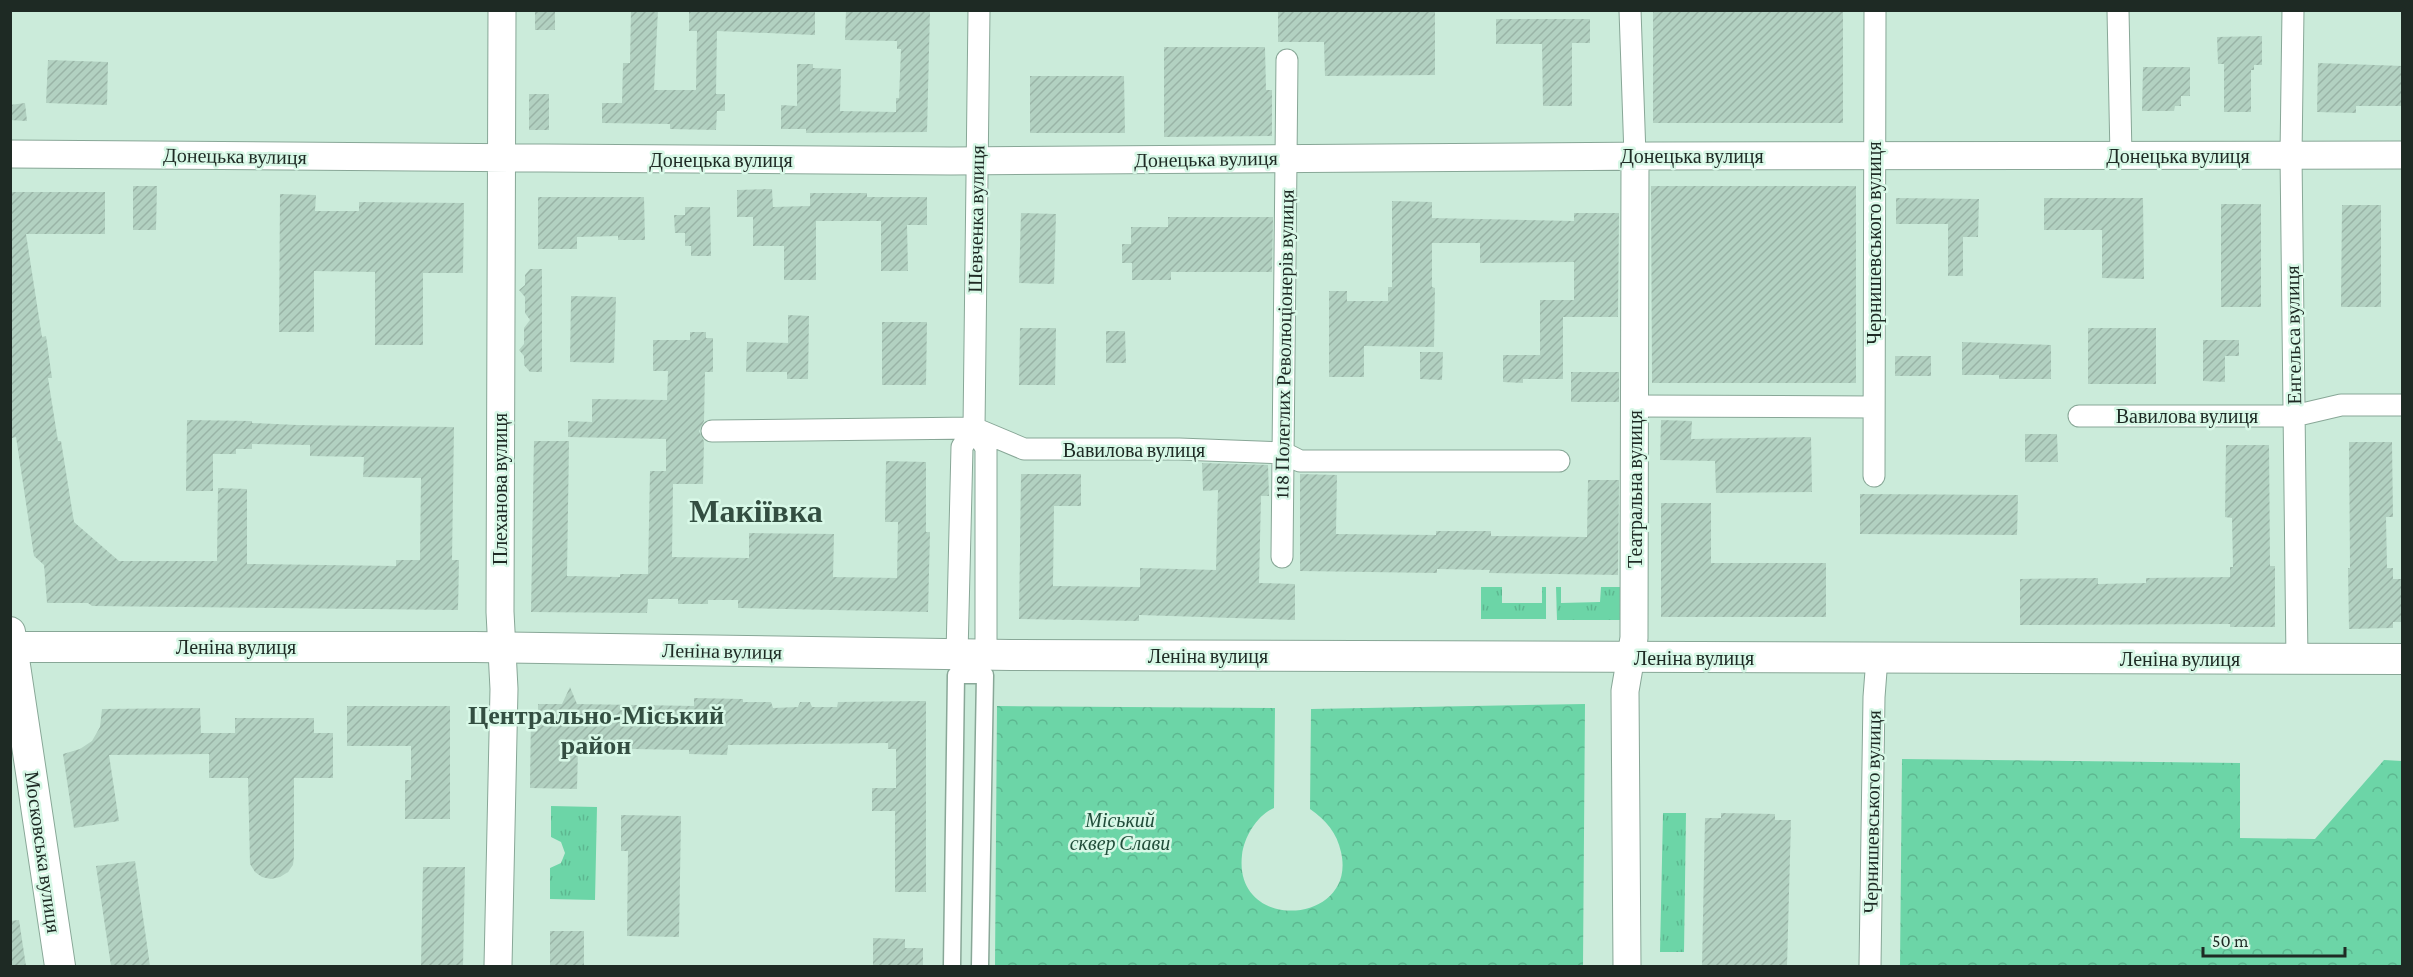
<svg xmlns="http://www.w3.org/2000/svg" width="2413" height="977" font-family="'Crimson Pro',serif">
<style>
.grass{fill:url(#grass-tufts)}
.park{fill:url(#park-crowns)}
.building{fill:url(#building-hatch)}
.lines{fill:none;stroke-linecap:round;stroke-linejoin:round}
.pedestrian-casing{stroke:#88a797;stroke-width:19}
.minor-casing{stroke:#88a797;stroke-width:23}
.tertiary-casing{stroke:#88a797;stroke-width:29}
.secondary-casing{stroke:#88a797;stroke-width:32}
.pedestrian{stroke:#fff;stroke-width:16}
.minor{stroke:#fff;stroke-width:21}
.tertiary{stroke:#fff;stroke-width:27}
.secondary{stroke:#fff;stroke-width:30}
.labels{text-anchor:middle;stroke-width:5;stroke-linejoin:round;paint-order:stroke}
.street-label{font-size:20px;fill:#1e2a24;stroke:#d8f8e7}
.park-label{font-size:20px;font-style:italic;fill:#214d3a;stroke:#d8f8e7}
.district-label{font-size:26px;font-weight:bold;fill:#334e41;stroke:#d8f8e7}
.town-label{font-size:32px;font-weight:bold;fill:#334e41;stroke:#d8f8e7}
</style>
<defs>
<pattern id="grass-tufts" width="24" height="20" patternUnits="userSpaceOnUse" patternTransform="scale(1.5)"><rect width="24" height="20" fill="#6cd5a7"/><path d="M3 7l-1-3M5 7V3M7 7l1-3M15 17l-1-3M17 17v-4M19 17l1-3" fill="none" stroke="#5db790"/></pattern>
<pattern id="park-crowns" width="20" height="18" patternUnits="userSpaceOnUse" patternTransform="scale(1.5)"><rect width="20" height="18" fill="#6cd5a7"/><path d="M2 6a3 3 0 1 1 6 0M12 15a3 3 0 1 1 6 0" fill="none" stroke="#5db790"/></pattern>
<pattern id="building-hatch" width="6" height="6" patternUnits="userSpaceOnUse" patternTransform="scale(1.5)"><rect width="6" height="6" fill="#b2d1c1"/><path d="M-1 1l2-2M0 6l6-6M5 7l2-2" fill="none" stroke="#99b4a6"/></pattern>
</defs>
<rect width="100%" height="100%" fill="#cbebda"/>
<path class="grass" d="M1481 587H1502V603H1542V587H1546V619H1481Z
M1556 587H1561V603L1600 602 1601 587H1621V620H1557Z
M551 806 597 807 595 900 550 899V868L561 863 565 853 561 842 551 837Z
M1663 813H1686L1684 952H1660Z"/>
<path class="park" d="M1585 704 1583 966H995L997 706 1275 708 1274 808C1257 815 1244 837 1242 855 1233 934 1358 925 1341 852 1337 833 1326 820 1310 809L1311 709Z
M1902 759 2240 763V838L2315 839 2384 760 2402 761V966H1900Z"/>
<path class="building" d="M535 10H555V30H535Z
M631 10H658L654 90H696L697 31H689V10H815V35L717 31 716 94H725V111H717L716 130 670 129V124L602 123V103H622L623 63H630Z
M846 10H930L927 132 806 133V129H781V105L797 106V64H813V68L841 69 840 111 896 112V98H899L901 49H897V41L845 40Z
M1278 10H1435V75L1325 76 1324 42H1278Z
M1653 10H1843V123H1653Z
M1496 19H1590V43H1572V106H1543L1542 44H1496Z
M2262 36V65H2254V70H2251V112H2224V64H2218L2217 37Z
M1164 47H1265L1266 90H1272V136L1164 137Z
M48 60 108 62 107 105 46 103Z
M2318 63 2403 66V106H2356V113L2317 112Z
M2143 67H2190V96H2181V106H2175L2174 111H2142Z
M1030 76H1124L1125 133H1030Z
M529 94H549V130H529Z
M25 103 27 121 10 120V105Z
M133 186H157L156 230H133Z
M1651 186H1856V383H1652Z
M772 189 773 207 810 206V193H867V197H927V225H907L908 271H881V221H816V280H784V246H753V217H737V190Z
M10 192H105V234H26L42 337 46 336 52 378H48L58 441H61L74 522 119 561H217L218 488 247 489V564L396 566V560H420L421 478 363 477 364 457 310 456V445L252 444V449H236V454H213V491H186L187 420 252 421V423L297 425 454 427 452 560H459L458 610 92 606 88 603H47L44 565 34 556 16 437 12 438 10 426Z
M280 194 316 195 315 211H359V202L464 203 463 273H423V345H375V272L314 271V332H279Z
M538 197H644L645 240H618V236L577 237V249H538Z
M1896 198 1979 199 1978 237H1963V276H1948V224H1896Z
M2044 198H2143L2144 279 2102 278V230H2044Z
M1392 201 1432 202V218L1574 221V213H1619L1618 317H1563V379H1523V383L1503 382V355H1540V300H1574V262L1480 263V243H1432V287L1435 288 1434 347 1364 346V377H1329V291H1347V301H1388V287H1392Z
M2221 204H2261V307H2221Z
M2342 205H2381V307H2341Z
M685 207H710L711 256H691V246H685V233H675L674 215H685Z
M1021 213 1056 214 1054 284 1019 283Z
M1168 217H1273L1272 272H1171V280H1132V263H1122V244H1131V227H1168Z
M530 269H542V372H530L524 365V356L519 350 524 344V328L530 320 525 313V297L519 290 525 285V275Z
M571 296 616 297 614 363 570 362Z
M788 315 809 316 808 379H787V372H746L747 342 788 343Z
M882 322H927L926 385H882Z
M1020 328H1056L1055 385H1019Z
M2088 328H2156V384H2088Z
M1106 331H1125L1126 363H1106Z
M690 332H706V338H713V372H705L704 421 699 431 704 441 703 484H673L672 557 749 558V533L834 534 833 577 897 578 898 522H885L886 461 926 462V532H930L928 612 738 608V600H708V604H678V599H648L647 613 531 612 534 441H569L567 576 620 577V574H648L650 471H666V439L568 437V421L592 422V399L667 400 668 371H653V340H690Z
M2203 340H2239V356H2225V382L2203 381Z
M1962 342 2051 345V379H1999V375H1962Z
M1420 352H1443L1442 380 1420 379Z
M1895 356H1931V376H1895Z
M1571 372H1619V402H1571Z
M1661 420 1692 421 1691 439 1811 437 1812 492 1716 493 1715 461 1660 460Z
M2025 434H2057L2058 462H2025Z
M2349 442H2392L2393 517H2386L2387 568H2393V579H2403V622H2393V628L2349 629 2348 568H2350Z
M2226 445H2269L2270 566H2275V627H2230V624L2020 625V579L2098 578V584L2146 583V578L2230 577V567H2233L2232 518 2225 517Z
M1202 463 1268 465 1269 496H1261L1259 583 1295 584V620L1139 615V621L1019 619 1021 474H1081V506H1054L1053 586 1140 587V568L1216 570 1218 490 1203 491Z
M1300 474 1337 475 1336 534 1436 535V531H1491V536L1587 537 1588 480H1619L1618 575 1489 573 1490 570 1437 569V573L1300 571Z
M1860 494 2018 495 2017 535 1860 534Z
M1661 503H1711V563H1826V617H1661Z
M570 687 577 704 694 706V698L743 699V702H771L773 708 798 707 800 702H810L812 707H837L838 702 926 701V892H895V811H872V788H896V749H888V743L728 745 727 755 689 754V750L578 748 577 789 530 788 531 712H538V704H562Z
M347 706H450V819H405V780H411V746H347Z
M200 708 201 733H235V718H314V733H333V778H294V856L293 865 288 872 280 877 271 879 262 877 255 872 250 864 248 778H209V754L109 755 119 821 74 828 63 754 80 749 92 741 100 727 102 709Z
M1721 813 1775 814V820H1791L1787 966H1702L1705 818H1721Z
M621 815 681 816 679 937 627 936 628 851H621Z
M135 861 150 966H111L96 866Z
M423 867H465L463 966H421Z
M19 920 26 966H10V921Z
M550 931H584V966H550Z
M873 938 905 939V948H923V966H873Z"/>
<g class="lines">
<defs>
<path id="pedestrian" d="M952 966 956 675H985L980 966"/>
<path id="minor" d="M1630 10 1635 156
M2118 10 2121 156
M2293 10 2291 155 2297 660
M1635 406 1873 407
M2079 416H2294L2341 405H2402
M974 428 986 448V655
M712 431 974 428 1024 449H1179L1284 453 1300 461H1559
M1874 476 1875 10
M1282 557 1287 60
M957 654 962 447 974 428 979 10
M1870 966 1874 697 1877 658"/>
<path id="tertiary" d="M10 154 951 161 1653 156 2402 155
M498 966 504 689 500 612 502 10
M1627 966 1625 691 1634 638 1635 156"/>
<path id="secondary" d="M10 632 60 966
M13 647H474L1011 655 2402 659"/>
</defs>
<use href="#pedestrian" class="pedestrian-casing"/>
<use href="#minor" class="minor-casing"/>
<use href="#tertiary" class="tertiary-casing"/>
<use href="#secondary" class="secondary-casing"/>
<use href="#pedestrian" class="pedestrian"/>
<use href="#minor" class="minor"/>
<use href="#tertiary" class="tertiary"/>
<use href="#secondary" class="secondary"/>
</g>
<g class="labels">
<g class="street-label">
<text transform="translate(235 156) rotate(1)" y="7">Донецька вулиця</text>
<text x="1692" y="163">Донецька вулиця</text>
<text x="2178" y="163">Донецька вулиця</text>
<text transform="translate(1206 159) rotate(-1)" y="7">Донецька вулиця</text>
<text x="721" y="167">Донецька вулиця</text>
<text transform="translate(976 219) rotate(-89)" y="7">Шевченка вулиця</text>
<text transform="translate(1874 243) rotate(-90)" y="7">Чернишевського вулиця</text>
<text transform="translate(2293 335) rotate(-91)" y="7">Енгельса вулиця</text>
<text transform="translate(1284 344) rotate(-89)" y="7">118 Полеглих Революціонерів вулиця</text>
<text x="2187" y="423">Вавилова вулиця</text>
<text x="1134" y="457">Вавилова вулиця</text>
<text transform="translate(500 489) rotate(-90)" y="7">Плеханова вулиця</text>
<text transform="translate(1635 489) rotate(-90)" y="7">Театральна вулиця</text>
<text x="236" y="654">Леніна вулиця</text>
<text transform="translate(722 651) rotate(1)" y="7">Леніна вулиця</text>
<text x="1208" y="663">Леніна вулиця</text>
<text x="1694" y="665">Леніна вулиця</text>
<text x="2180" y="666">Леніна вулиця</text>
<text transform="translate(1872 812) rotate(-89)" y="7">Чернишевського вулиця</text>
<text transform="translate(43 852) rotate(82)" y="7">Московська вулиця</text>
</g>
<g class="park-label">
<text x="1120" y="827">Міський<tspan x="1120" dy="23">сквер Слави</tspan></text>
</g>
<g class="district-label">
<text x="596" y="724">Центрально-Міський<tspan x="596" dy="30">район</tspan></text>
</g>
<g class="town-label">
<text x="756" y="522">Макіївка</text>
</g>
</g>
<rect width="2413" height="977" fill="none" stroke="#1e2a24" stroke-width="24"/>
<path d="M2203 947v9h142v-9" fill="none" stroke="#1e2a24" stroke-width="3"/>
<text x="2212" y="947" font-size="18" fill="#1e2a24" stroke="#d8f8e7" stroke-width="4.5" paint-order="stroke">50 m</text>
</svg>
